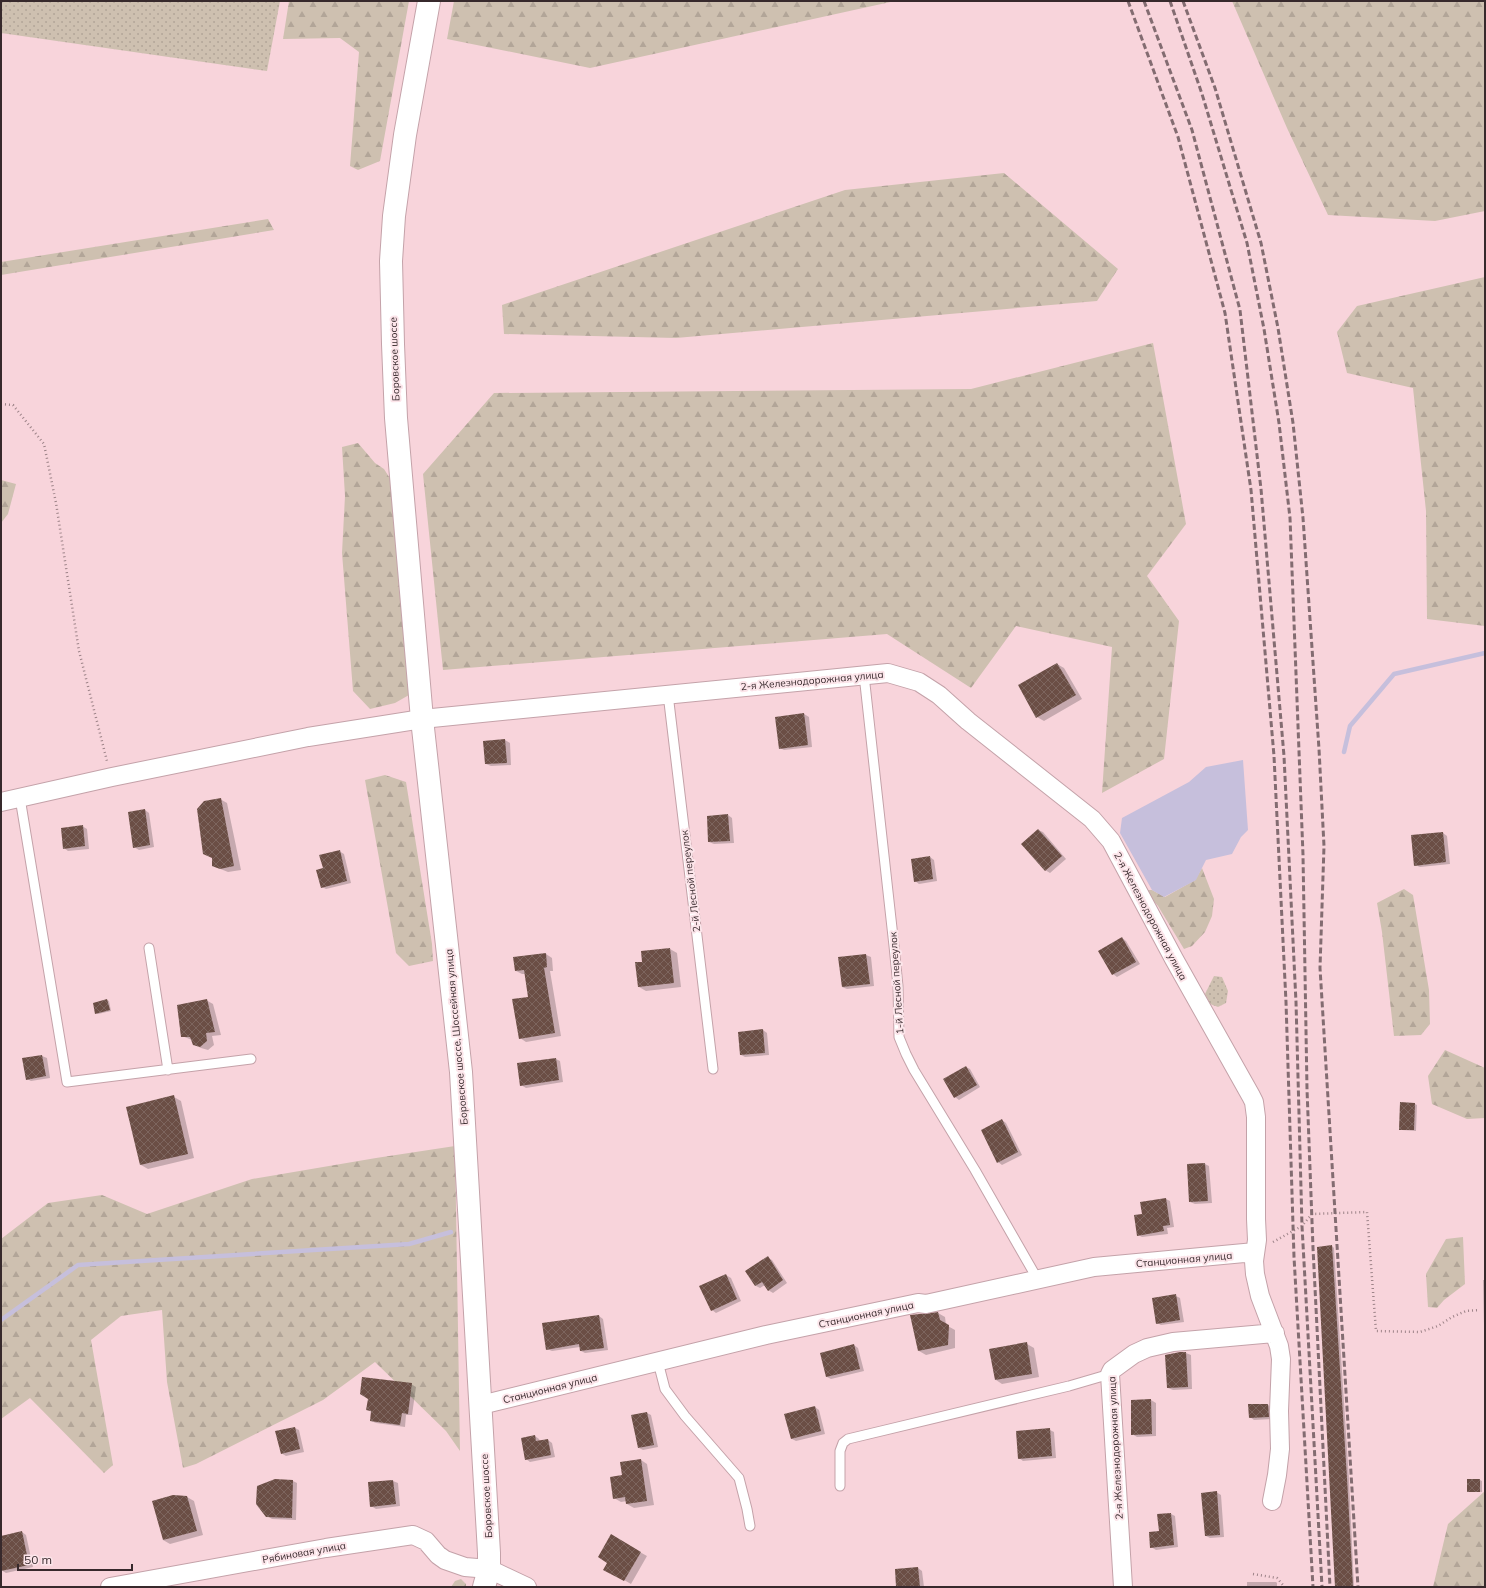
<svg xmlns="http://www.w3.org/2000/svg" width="1486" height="1588" font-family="Mulish,sans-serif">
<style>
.grass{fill:url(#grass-dots)}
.forest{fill:url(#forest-firs)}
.water{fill:#c6bfdc}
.shadow{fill:#0003}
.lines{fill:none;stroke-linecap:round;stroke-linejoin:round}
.stream{stroke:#c6bfdc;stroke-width:4.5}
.building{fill:url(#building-cross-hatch)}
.lane-casing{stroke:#c4a2a9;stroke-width:11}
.street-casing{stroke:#c4a2a9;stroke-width:20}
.secondary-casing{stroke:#c4a2a9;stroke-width:24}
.path{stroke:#9e8489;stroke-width:2.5;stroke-dasharray:1 3;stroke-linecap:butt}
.lane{stroke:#fff;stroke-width:9}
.street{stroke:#fff;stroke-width:18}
.secondary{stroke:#fff;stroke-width:22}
.rail{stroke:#836c71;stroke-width:3;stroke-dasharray:6 3;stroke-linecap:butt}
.labels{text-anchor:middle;stroke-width:4;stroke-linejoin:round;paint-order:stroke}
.street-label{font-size:10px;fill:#37292c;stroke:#fce5ea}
</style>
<defs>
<pattern id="grass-dots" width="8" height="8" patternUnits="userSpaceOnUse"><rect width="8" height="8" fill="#cec0b0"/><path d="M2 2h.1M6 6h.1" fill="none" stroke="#b2a598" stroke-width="1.8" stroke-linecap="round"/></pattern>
<pattern id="forest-firs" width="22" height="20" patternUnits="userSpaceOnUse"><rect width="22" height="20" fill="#cec0b0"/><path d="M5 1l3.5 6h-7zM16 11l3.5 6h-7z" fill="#b2a598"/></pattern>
<pattern id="building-cross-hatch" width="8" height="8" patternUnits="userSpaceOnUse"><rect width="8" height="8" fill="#6b4e45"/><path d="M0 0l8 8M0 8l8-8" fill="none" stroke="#7d655e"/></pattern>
</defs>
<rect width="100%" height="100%" fill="#f8d4db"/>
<path class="grass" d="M1 1H280L267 71 1 33Z
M1214 976 1222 977 1228 991 1226 1003 1218 1007 1210 1004 1205 994Z"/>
<path class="forest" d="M289 1H409L380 161 358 170 350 166 359 52 340 38 283 39Z
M454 1H895L590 68 447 39Z
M1232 1H1485V211L1435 221 1328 215 1287 128Z
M1004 173 1118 269 1097 301 676 338 504 334 502 305 845 190Z
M268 219 274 230 1 275V262Z
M1485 277V626L1427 619 1426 511 1413 388 1347 373 1337 332 1357 306Z
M1153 343 1186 524 1147 576 1179 621 1164 759 1102 793 1112 647 1016 626 971 688 887 634 443 670 423 474 494 393 971 389Z
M358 443 375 463 384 469 391 480 409 695 395 703 370 709 353 691 342 553 345 496 342 447Z
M1 480 16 484 8 514 1 523Z
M385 775 406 782 432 944 433 961 409 966 396 953 365 780Z
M1202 868 1214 899 1212 916 1205 932 1192 946 1184 949 1158 906 1144 890H1152L1165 897 1195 880Z
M1404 889 1413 895 1429 990 1430 1024 1421 1035 1394 1036 1382 932 1377 903Z
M1445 1050 1485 1068V1118L1467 1119 1432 1104 1428 1076Z
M455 1146 460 1451 446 1431 375 1362 323 1400 196 1464 183 1468 167 1382 162 1310 121 1316 91 1340 113 1465 104 1473 30 1398 1 1419V1239L48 1203 102 1195 147 1214 252 1179 376 1158Z
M1463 1237 1465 1284 1444 1300 1437 1308 1428 1307 1426 1274 1446 1239Z
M1485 1491V1587H1433L1448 1524Z
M461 1579 466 1584V1587H451L455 1581Z"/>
<path class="water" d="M1243 760 1248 830 1241 837 1232 854 1206 860 1196 880 1164 897 1152 890 1120 833 1122 818 1189 782 1206 767Z"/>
<path class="shadow" d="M1057 664 1064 668 1082 699 1044 721 1037 717Z
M804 714 809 717 812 747 784 750 780 748 776 718Z
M505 740 510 743 511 765 491 766 486 764 485 742Z
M220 799 227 803 241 870 228 872 213 866Z
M145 810 149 813 154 847 139 850 134 847Z
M728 815 732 818 734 843 714 844 709 842Z
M82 826 87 829 89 849 68 851 64 848Z
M1038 830 1043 832 1066 859 1050 873 1045 870Z
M1443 833 1447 836 1450 864 1420 867 1415 865Z
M339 851 344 854 351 883 326 889 322 887Z
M930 857 934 860 937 881 919 884 915 881Z
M1122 938 1126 941 1140 964 1117 977 1113 974Z
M670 949 677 953 681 987 646 991 639 987 643 963 642 952Z
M546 954 552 958 553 971H550L561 1036 526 1042 520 1038 529 997 525 974H522L516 971Z
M866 955 871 957 874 986 847 989 842 987 839 958Z
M107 1000 109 1001 111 1011 98 1014 96 1013Z
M206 1000 213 1004 221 1035 212 1036 214 1045 208 1050 201 1048 193 1044 192 1040 182 1036Z
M763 1030 767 1033 769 1055 745 1057 741 1055Z
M42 1056 47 1058 50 1078 31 1081 27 1079Z
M556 1059 560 1061 563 1082 526 1088 521 1085Z
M966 1067 970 1069 980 1087 959 1100 955 1097Z
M174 1097 181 1101 194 1158 148 1169 141 1165Z
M1415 1104 1417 1105 1416 1131 1402 1130 1400 1129Z
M1002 1120 1006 1123 1022 1155 1002 1165 998 1162Z
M1205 1164 1209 1166 1212 1203 1195 1204 1190 1202Z
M1166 1199 1170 1201 1174 1227 1167 1228 1168 1234 1142 1237 1138 1235 1143 1214Z
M1332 1246 1334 1248 1349 1479 1354 1587H1337Z
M768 1258 772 1260 787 1283 773 1293 768 1290 765 1285 760 1288 756 1286 746 1272Z
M726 1275 731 1278 741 1301 716 1313 712 1310Z
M1483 1280H1485V1326H1484Z
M1176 1296 1180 1298 1184 1322 1161 1325 1157 1323Z
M938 1313 945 1317 946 1325 955 1330V1348L926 1355 919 1351Z
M599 1316 603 1319 608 1350 585 1353 581 1351 580 1347 552 1351 547 1349Z
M1027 1344 1034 1348 1039 1377 1002 1384 996 1380Z
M854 1345 858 1348 864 1371 831 1379 827 1377Z
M1186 1353 1191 1355 1192 1389 1173 1390 1168 1388 1167 1355Z
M411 1384 416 1387 412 1415H406L405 1427 376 1423 371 1421 372 1412 367 1410Z
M1132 1400H1151L1156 1403V1436L1137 1437 1132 1434Z
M1268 1405 1272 1408 1273 1419 1254 1420 1250 1417Z
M815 1407 819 1410 825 1434 796 1441 792 1439Z
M647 1413 651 1415 658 1447 643 1450 639 1448Z
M295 1428 299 1430 304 1452 286 1456 281 1453Z
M1050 1430 1054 1432 1056 1458 1023 1461 1019 1458Z
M535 1436 539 1439 540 1441 548 1440 552 1443 555 1457 530 1462 526 1459Z
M641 1460 647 1464 654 1505 634 1508 627 1504V1501L621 1502 614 1498 624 1476Z
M1480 1480 1482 1481V1492L1468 1491Z
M293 1481 297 1483 296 1520 272 1519 267 1516Z
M393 1481 398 1483 400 1506 376 1509 371 1506 369 1483Z
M1216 1492 1221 1495 1224 1537 1210 1538 1206 1536Z
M187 1497 194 1501 203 1535 170 1544 163 1540Z
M1171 1514 1175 1516 1178 1547 1156 1550 1151 1547Z
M22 1532 26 1535 33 1567 6 1573 1 1570V1537Z
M611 1536 647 1556 631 1584 605 1569 609 1562Z
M918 1568 922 1571 924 1587H897Z
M1247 1582H1276L1277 1583V1587H1247Z"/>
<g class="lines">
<path class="stream" d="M1344 752 1350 726 1394 674 1485 653
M1 1320 78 1265 409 1244 451 1232"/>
</g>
<path class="building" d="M1057 663 1076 695 1036 718 1018 685Z
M804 713 808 745 779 749 775 717Z
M505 739 507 763 485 764 483 741Z
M221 798 234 866 220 869 212 866V858L203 854 197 809 204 801Z
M145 809 150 845 133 848 128 812Z
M728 814 730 841 708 842 707 816Z
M83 825 85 846 63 849 61 828Z
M1038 829 1062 856 1045 871 1021 844Z
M1443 832 1446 862 1414 866 1411 835Z
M340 850 347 881 321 888 316 870 323 868 319 855Z
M930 856 933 879 914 882 911 859Z
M1122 937 1136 962 1112 975 1098 951Z
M670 948 674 983 638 987 635 962H642L641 951Z
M546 953 547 967 544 968 555 1033 519 1039 512 999 528 997 524 970 515 971 513 957Z
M866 954 870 984 842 987 838 957Z
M107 999 110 1010 95 1014 93 1003Z
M207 999 215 1032 206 1033 207 1041 200 1047 193 1045 190 1037H181L177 1005Z
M763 1029 765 1053 740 1055 738 1032Z
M42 1055 46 1076 26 1080 22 1058Z
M556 1058 559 1080 520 1086 517 1063Z
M966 1066 977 1085 954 1098 943 1079Z
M174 1095 188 1154 140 1165 126 1107Z
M1400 1102 1415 1103 1414 1130H1399Z
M1002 1119 1018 1152 997 1163 981 1130Z
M1205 1163 1208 1201 1189 1202 1187 1164Z
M1166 1198 1170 1225 1163 1226 1164 1231 1137 1236 1134 1215 1142 1214 1140 1202Z
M1332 1245 1347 1478 1353 1587H1335L1317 1247Z
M768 1256 783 1280 768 1291 762 1282 755 1286 745 1271Z
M726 1274 737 1299 711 1311 699 1286Z
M1176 1294 1180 1320 1156 1324 1152 1298Z
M938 1312 940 1320 949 1325 948 1345 918 1351 910 1315Z
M599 1315 604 1348 580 1351 579 1344 546 1350 542 1323Z
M1027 1342 1032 1374 995 1380 989 1349Z
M854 1344 860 1369 826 1377 820 1353Z
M1180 1352H1186L1188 1387 1167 1388 1165 1355Z
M362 1377 412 1383 408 1414 402 1413 400 1425 370 1421 371 1411 366 1410 368 1399 360 1394Z
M1151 1399 1152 1434 1131 1435V1400Z
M1248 1404H1268L1269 1417 1249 1418Z
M815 1406 821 1431 791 1439 784 1414Z
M647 1412 654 1445 638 1448 631 1415Z
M295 1427 300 1449 281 1454 275 1431Z
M1050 1428 1052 1456 1018 1459 1016 1431Z
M535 1435 536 1441 548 1439 551 1455 525 1460 521 1438Z
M641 1459 647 1501 626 1504 625 1497 613 1499 610 1477 622 1475 620 1462Z
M275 1479 293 1480 292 1518 266 1517 256 1504 257 1486Z
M1467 1479H1480V1492H1467Z
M393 1480 396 1504 370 1507 368 1482Z
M1217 1491 1220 1535 1205 1536 1201 1493Z
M173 1495 187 1496 197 1531 163 1540 152 1501Z
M1171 1513 1174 1545 1150 1548 1149 1532 1159 1531 1157 1514Z
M22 1531 29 1565 1 1571V1536Z
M611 1534 641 1552 624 1581 603 1570 607 1563 598 1557Z
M918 1567 920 1587H896L895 1569Z"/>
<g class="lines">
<defs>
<path id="lane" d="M864 675 894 946 898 986 899 1037 906 1054 914 1070 975 1170 1038 1280
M668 694 713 1069
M20 798 67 1082 251 1059
M149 948 168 1070
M658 1362 665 1389 685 1416 739 1478 747 1509 750 1526
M840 1486V1451L843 1443 848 1439 1069 1386 1110 1374"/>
<path id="street" d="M1 802 112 777 308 737 422 719 888 673 919 682 939 695 968 721 1092 819 1111 841 1174 959 1251 1096 1254 1102 1256 1117V1219L1257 1240 1254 1261 1255 1274 1260 1296 1279 1346 1281 1359 1279 1411 1280 1449 1277 1475 1272 1501
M481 1405 766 1335 918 1303 926 1304 1094 1267 1255 1252
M110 1587 326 1548 413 1535 426 1541 438 1555 445 1560 465 1567 489 1569 527 1587
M1123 1587 1110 1374 1112 1370 1134 1354 1147 1348 1173 1342 1275 1333"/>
<path id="secondary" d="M429 1 405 135 394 216 391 261 393 344 396 418 422 719 461 1072 489 1553V1569L484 1587"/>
</defs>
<use href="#lane" class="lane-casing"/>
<use href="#street" class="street-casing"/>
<use href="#secondary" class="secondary-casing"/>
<path class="path" d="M1 404 13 405 44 444 56 503 79 651 107 761
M1273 1242 1302 1226 1312 1214 1367 1212 1376 1331 1420 1332 1438 1326 1452 1317 1466 1311 1479 1310
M1253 1574 1277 1578 1283 1585 1282 1587"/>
<use href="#lane" class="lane"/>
<use href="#street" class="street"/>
<use href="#secondary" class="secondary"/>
<path class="rail" d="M1128 1 1178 137 1225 313 1251 490 1274 756 1286 1002 1294 1257 1313 1587
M1144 1 1192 130 1240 310 1261 489 1284 756 1296 1002 1302 1226 1322 1587
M1170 1 1202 94 1247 243 1264 329 1279 423 1290 518 1303 855 1307 1089 1313 1248 1330 1587
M1183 1 1215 88 1261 243 1278 328 1293 423 1303 518 1319 749 1324 846 1320 968 1358 1587"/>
</g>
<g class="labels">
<g class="street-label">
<text transform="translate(394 359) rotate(-92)" y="4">Боровское шоссе</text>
<text transform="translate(812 680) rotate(-5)" y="4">2-я Железнодорожная улица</text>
<text transform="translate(690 881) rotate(-97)" y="4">2-й Лесной переулок</text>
<text transform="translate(1151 916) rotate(62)" y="4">2-я Железнодорожная улица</text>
<text transform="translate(896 983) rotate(-94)" y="4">1-й Лесной переулок</text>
<text transform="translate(456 1037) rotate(-95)" y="4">Боровское шоссе, Шоссейная улица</text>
<text transform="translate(1184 1259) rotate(-5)" y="4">Станционная улица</text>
<text transform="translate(866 1314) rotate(-12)" y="4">Станционная улица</text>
<text transform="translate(550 1388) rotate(-14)" y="4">Станционная улица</text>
<text transform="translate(1115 1448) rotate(-93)" y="4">2-я Железнодорожная улица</text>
<text transform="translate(486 1496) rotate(-93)" y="4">Боровское шоссе</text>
<text transform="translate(304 1552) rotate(-10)" y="4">Рябиновая улица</text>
</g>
</g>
<rect width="1486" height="1588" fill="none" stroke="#37292c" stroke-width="4"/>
<path d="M18 1564v6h114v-6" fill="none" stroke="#37292c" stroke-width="2"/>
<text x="24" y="1564" font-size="12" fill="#37292c" stroke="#fce5ea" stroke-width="3" paint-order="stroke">50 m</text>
</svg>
